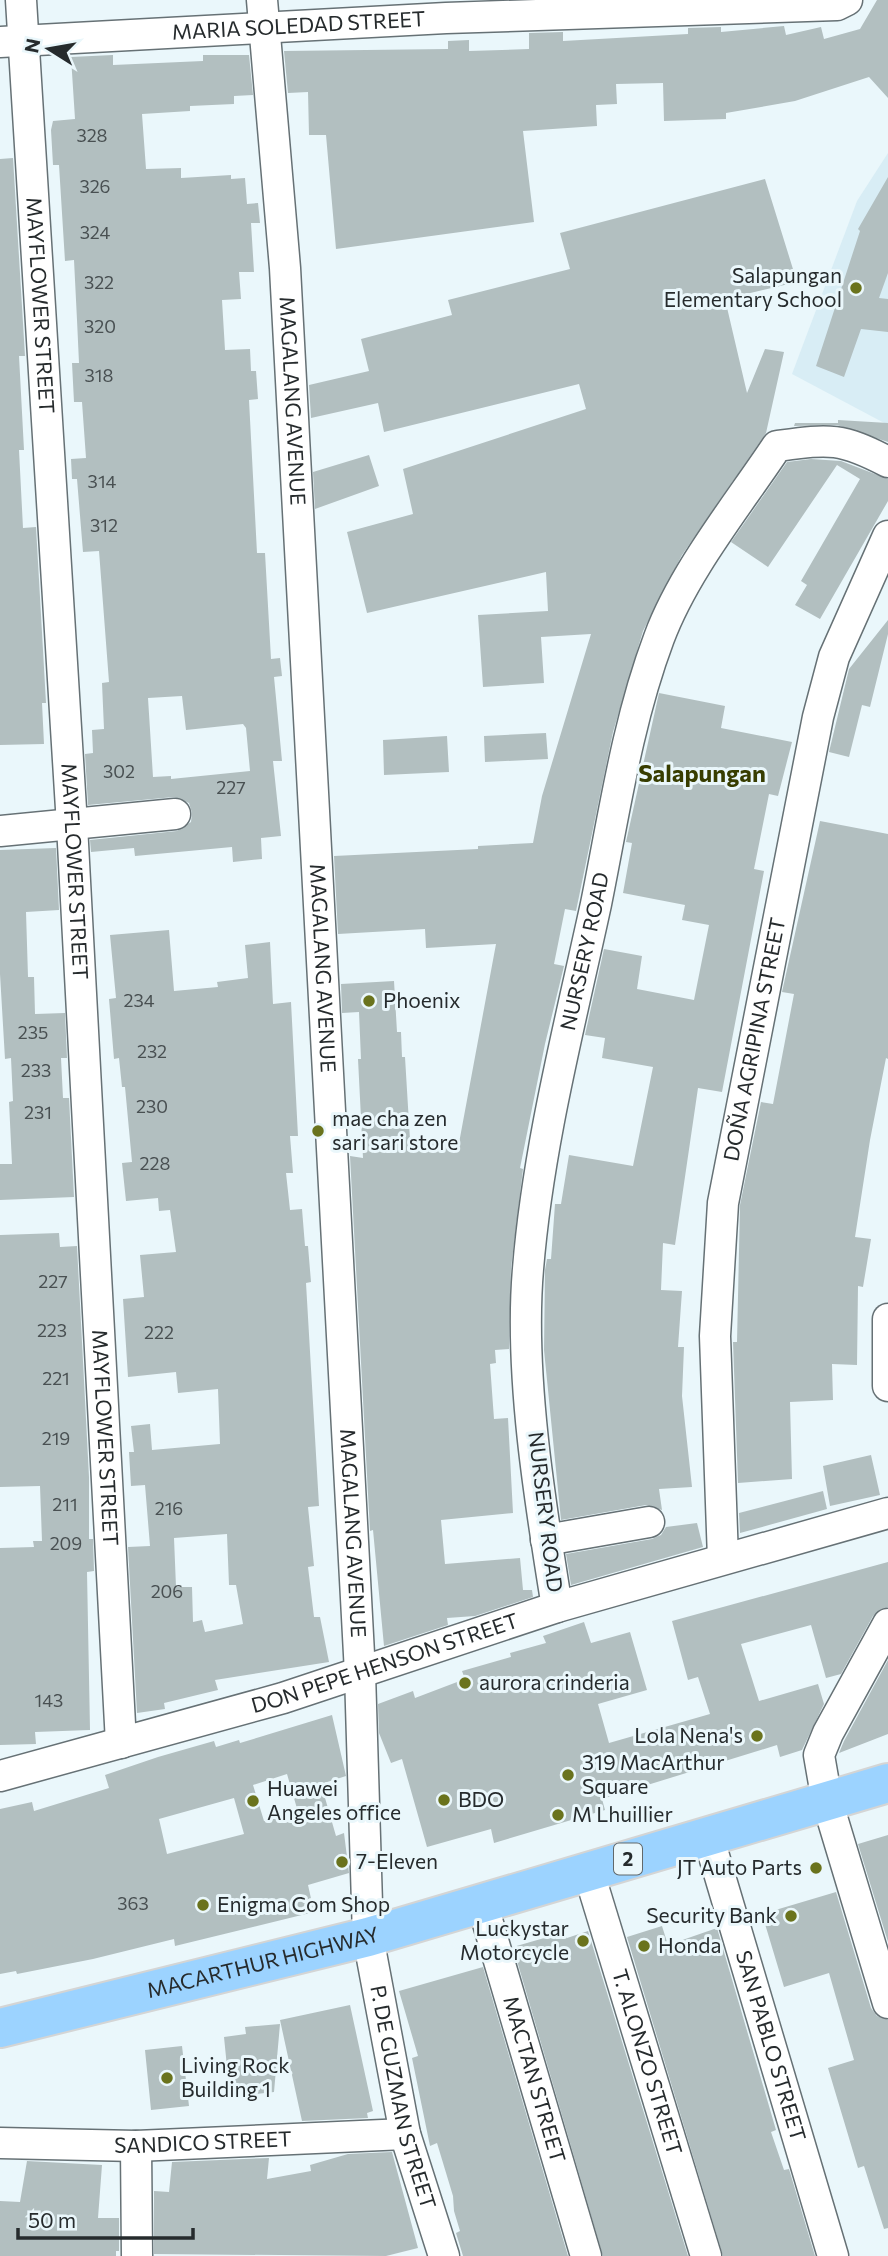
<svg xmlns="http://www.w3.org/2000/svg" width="888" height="2256" font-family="Commissioner,sans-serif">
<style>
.built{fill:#d8edf5}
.building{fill:#b2bfc0;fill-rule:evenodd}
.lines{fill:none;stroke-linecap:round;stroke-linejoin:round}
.minor-casing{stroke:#667175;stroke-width:33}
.highway-casing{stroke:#d4d5d5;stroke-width:42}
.minor{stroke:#fff;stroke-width:30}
.highway{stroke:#9cd3ff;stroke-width:38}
.poi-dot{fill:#6a731d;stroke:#eaf7fb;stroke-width:2.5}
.labels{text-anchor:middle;stroke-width:6;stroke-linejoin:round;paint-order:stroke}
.number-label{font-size:18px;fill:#495052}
.shield{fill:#eaf7fb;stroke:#61686b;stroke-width:2}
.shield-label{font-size:19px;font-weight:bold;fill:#262b2d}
.street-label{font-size:21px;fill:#262b2d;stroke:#eaf7fb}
.poi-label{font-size:21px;fill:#262b2d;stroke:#eaf7fb;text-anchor:start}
.quarter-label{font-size:24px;font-weight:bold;fill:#373d00;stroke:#eaf7fb}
</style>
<rect width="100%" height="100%" fill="#eaf7fb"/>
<path class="built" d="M888 153V425L792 374 857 201Z"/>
<path class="building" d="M877 0H888V98L869 77 795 101 726 113V119L664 121 663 83 616 84 617 104 596 105 597 126 523 131 534 222 336 249 326 135H309L308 92 288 93 284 51 448 49V41L469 40V51L529 49V33L563 32V41L688 34V28L721 27V32L784 26 786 35 821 27 824 39 860 29Z
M113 55V65L203 61V55H249L253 95 234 96V104L190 106V111L142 114 146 169 181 168V178L231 175V179L245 178 247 204 258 203 260 223H251L254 272H239L241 299 222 300 225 350 250 349 251 371H256L258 399 249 400 257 553H265L271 659 280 658 282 676 274 677 282 761H273L281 836 261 838 262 859 233 862 232 847 135 856 134 848 91 852 90 840 177 831 191 822 192 813 189 803 174 797 88 805 85 754 93 753 92 730 104 729 102 683 109 682 99 551 83 552 77 479H72L71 459 86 458 82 402H74L72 363H79L77 320 74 260 65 261 59 165H53L51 130 53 121 75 119 71 57ZM182 696 186 730 243 724 246 728 250 771 171 779V776L153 777 148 698Z
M13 158 25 356H19L24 450H19L23 528 36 527 46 703H42L44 744 0 745V159Z
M888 177V273L879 298 888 299V332L861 329 844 377 816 366 860 231 858 229Z
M765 179 797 282 725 299 747 393 765 349 784 352 766 433 682 555 643 631 613 732 576 911 565 909 554 964 564 966 545 1044 520 1168 523 1169 511 1268 509 1349 495 1350 496 1363 490 1364 494 1419 508 1418 513 1513 441 1520 445 1564 520 1558 523 1590H532L533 1597 475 1616 447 1618 448 1625 384 1646 373 1530 370 1531 350 1156 363 1158 358 1059H361L359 1012 342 1013 341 984 394 981 397 1032H401L402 1057H405L410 1140 459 1143 496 944 426 948 425 929 338 934 334 856 478 849V846L533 843 542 796 591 634 541 637 544 683 483 687 478 615 548 611 546 572 367 613 347 532 413 514 403 469 586 409 579 384 384 432 378 403 311 418 309 385 369 371 361 339 452 315 448 300 570 269 560 233Z
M838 420 888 423V442L837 425 794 426 795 423H838Z
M369 455 379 486 315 509 313 472Z
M811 459 841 461 888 479V501L820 619 795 605 807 585 801 581 860 479 837 465 768 567 731 542 787 462Z
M888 620V634L870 707 862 705 849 757 829 752 849 669Z
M659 693 725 706 721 728 792 742 778 796 769 794 754 869 764 871 722 1092 698 1088 675 1245 663 1243 661 1290 682 1291 678 1347H684L682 1396 692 1487 659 1489 662 1510 646 1505 561 1520 544 1350 545 1270 547 1259H551L555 1204H561L569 1155 633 1166 653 1067 602 1058 605 1038 585 1035 604 949 642 956 637 989 694 1000 709 925 682 920 685 905 623 893 632 843 626 842Z
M546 733 548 759 485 762 484 736Z
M447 736 449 772 384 775 383 740Z
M820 821 888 834V1059L886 1058 870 1140 855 1237 871 1239 863 1287 858 1286 857 1365 832 1364 833 1400 790 1402 792 1479 738 1483 733 1342H737L740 1205 761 1102 773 1104 794 994 782 992Z
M56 848 59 910 26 912 28 977H34L35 1014 65 1013 67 1058H61L63 1098H69L74 1197 0 1200V1164H12L9 1102 13 1101 11 1058 5 1059 0 974V850Z
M169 930 174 991 218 987 217 982 248 978 245 945 270 942 273 1004 291 1002 298 1136H290L293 1173H286L290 1210 302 1209 305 1246H308L311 1282 306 1283 319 1506 308 1507 314 1566 308 1567 314 1617H320L329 1662 215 1680 218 1690 164 1703 165 1709 137 1713 128 1547 150 1546 145 1485 131 1486 129 1452H134L131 1426 150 1424 152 1450 220 1444 218 1389 178 1393 176 1372 128 1377 123 1299 144 1297 140 1255 176 1252 170 1210 159 1211 158 1198 126 1201 122 1163 132 1162 125 1087H122L119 1058 114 1059 109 999 116 998 110 935ZM227 1534 229 1585H236L243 1624 205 1632 202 1620 193 1622 192 1587H176L174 1538Z
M59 1233 60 1247 77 1246 89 1477V1539H93L94 1571 87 1572 90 1730 35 1732 36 1744 0 1745V1548L34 1547 33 1541H42L40 1486 0 1487V1235Z
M871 1455 880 1495 830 1506 823 1466Z
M823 1491 827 1509 740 1533 739 1513Z
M697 1523 703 1547 571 1585 566 1554 652 1539 661 1535 666 1527Z
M888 1562V1607L873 1616 841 1674 826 1678 811 1625 741 1644 759 1701 818 1684 824 1704 802 1750 780 1757 777 1745 602 1799 605 1810 494 1843 491 1829 427 1847 402 1759 391 1763 379 1733 378 1704 413 1691 415 1698 465 1679 462 1671 511 1657 510 1653 546 1643 543 1636 584 1622 591 1643 630 1632 647 1690 598 1704 609 1743 710 1714 698 1677 688 1680 672 1621Z
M888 1660V1734L839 1753 844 1741Z
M332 1715 346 1776 321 1784 336 1836 344 1833 349 1873 308 1885 314 1912 175 1946 174 1939 93 1959 17 1974 16 1971 0 1974V1809L32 1802 34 1811 109 1788 105 1775 158 1757 214 1741 216 1747 239 1740 240 1743ZM287 1774 298 1812 264 1821 253 1785ZM234 1798 244 1834 167 1854 159 1819Z
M888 1835V1942L858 1844Z
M836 1892 871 2008 877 2016 888 2020V2228L884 2229 864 2166 858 2168 828 2068 854 2060 829 1973 784 1987 762 1914Z
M662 1926 668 1945 717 1928 776 2130 771 2132 784 2170 789 2169 815 2256H723L627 1937Z
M588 1931 688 2256H603L513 1947 565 1932 567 1938Z
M483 1967 568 2256H463L456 2233 460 2231 454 2211 453 2196 437 2143 430 2146 412 2058 418 2056 399 1991Z
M350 2005 373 2111 367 2113 368 2118 302 2121 280 2020Z
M280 2024 274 2092 230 2097 224 2037 246 2034 245 2027Z
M182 2046 189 2106 151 2110 145 2050Z
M392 2152 418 2248 386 2256 154 2254V2191L169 2192 172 2162 269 2158 267 2179 311 2171 310 2165 348 2154Z
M27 2161 102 2165 98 2218H119V2251H116V2256H0V2201L20 2202Z"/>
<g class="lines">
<defs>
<g id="minor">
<path id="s1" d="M21 0 72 825 121 1743"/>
<path id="s2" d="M262 0 285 268 360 1673 368 1937 405 2134 444 2256"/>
<path id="s3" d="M0 42 446 18 837 5 847 0"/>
<path d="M0 831 175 814"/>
<path d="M888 1319V1386"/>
<path d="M546 1540 649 1522"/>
<path id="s4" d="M723 1559 715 1336 723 1203 818 717 834 657 888 536"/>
<path id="s5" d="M557 1607C540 1503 519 1373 528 1269 538 1146 570 1024 596 904 614 815 627 723 659 638 684 571 737 506 777 446 830 439 840 437 888 462"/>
<path d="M888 1624 828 1733 819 1755 827 1801 888 2003"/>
<path id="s6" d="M0 1776 283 1698 557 1607 888 1513"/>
<path id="s7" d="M708 1836 833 2256"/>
<path id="s8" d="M588 1870 706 2256"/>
<path id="s9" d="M482 1903 586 2256"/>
<path id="s10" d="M0 2143 136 2146 405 2134"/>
<path d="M136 2146 137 2256"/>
</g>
<g id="highway">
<path id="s11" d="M0 2028 368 1937 888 1783"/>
</g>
</defs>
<use href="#minor" class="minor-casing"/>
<use href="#highway" class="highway-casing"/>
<use href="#minor" class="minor"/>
<use href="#highway" class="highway"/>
</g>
<g class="poi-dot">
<circle cx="856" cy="288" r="7"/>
<circle cx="369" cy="1001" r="7"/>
<circle cx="318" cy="1131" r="7"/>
<circle cx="465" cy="1683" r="7"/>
<circle cx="757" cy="1736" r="7"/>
<circle cx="568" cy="1775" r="7"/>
<circle cx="444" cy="1800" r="7"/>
<circle cx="253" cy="1801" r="7"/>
<circle cx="558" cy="1815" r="7"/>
<circle cx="342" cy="1862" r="7"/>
<circle cx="816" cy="1868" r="7"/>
<circle cx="203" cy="1905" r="7"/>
<circle cx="791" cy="1916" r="7"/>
<circle cx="583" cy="1941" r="7"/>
<circle cx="644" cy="1946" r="7"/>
<circle cx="167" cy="2078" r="7"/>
</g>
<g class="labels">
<g class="number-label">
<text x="92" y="142">328</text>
<text x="95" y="193">326</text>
<text x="95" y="239">324</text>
<text x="99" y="289">322</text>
<text x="100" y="333">320</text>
<text x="99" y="382">318</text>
<text x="102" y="488">314</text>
<text x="104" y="532">312</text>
<text x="119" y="778">302</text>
<text x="231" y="794">227</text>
<text x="139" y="1007">234</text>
<text x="33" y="1039">235</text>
<text x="152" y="1058">232</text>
<text x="36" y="1077">233</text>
<text x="152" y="1113">230</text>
<text x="38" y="1119">231</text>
<text x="155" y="1170">228</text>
<text x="53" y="1288">227</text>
<text x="52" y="1337">223</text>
<text x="159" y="1339">222</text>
<text x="56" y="1385">221</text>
<text x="56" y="1445">219</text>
<text x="65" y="1511">211</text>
<text x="169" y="1515">216</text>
<text x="66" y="1550">209</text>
<text x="167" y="1598">206</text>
<text x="49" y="1707">143</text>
<text x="133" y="1910">363</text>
</g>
<rect class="shield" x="614" y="1843.5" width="28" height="31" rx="5"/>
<g class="shield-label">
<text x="628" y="1866">2</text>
</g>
<g class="street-label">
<text dy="7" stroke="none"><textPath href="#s3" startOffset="299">MARIA SOLEDAD STREET</textPath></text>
<text dy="7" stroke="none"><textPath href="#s1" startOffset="306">MAYFLOWER STREET</textPath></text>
<text dy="7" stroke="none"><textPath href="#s2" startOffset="402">MAGALANG AVENUE</textPath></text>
<text dy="7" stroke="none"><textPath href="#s1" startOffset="873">MAYFLOWER STREET</textPath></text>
<text dy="7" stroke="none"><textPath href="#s5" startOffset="663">NURSERY ROAD</textPath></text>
<text dy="7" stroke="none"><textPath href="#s2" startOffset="970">MAGALANG AVENUE</textPath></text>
<text dy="7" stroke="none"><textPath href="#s4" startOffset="523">DOÑA AGRIPINA STREET</textPath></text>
<text dy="7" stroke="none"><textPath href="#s1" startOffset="1440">MAYFLOWER STREET</textPath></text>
<text transform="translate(545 1512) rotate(83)" y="7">NURSERY ROAD</text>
<text dy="7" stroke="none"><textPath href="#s2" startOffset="1536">MAGALANG AVENUE</textPath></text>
<text dy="7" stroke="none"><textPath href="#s6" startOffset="401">DON PEPE HENSON STREET</textPath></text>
<text dy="7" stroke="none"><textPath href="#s11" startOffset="271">MACARTHUR HIGHWAY</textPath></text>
<text dy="7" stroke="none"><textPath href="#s7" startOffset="219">SAN PABLO STREET</textPath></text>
<text dy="7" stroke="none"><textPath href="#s8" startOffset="201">T. ALONZO STREET</textPath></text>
<text dy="7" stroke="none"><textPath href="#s9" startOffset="184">MACTAN STREET</textPath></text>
<text dy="7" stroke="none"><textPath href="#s2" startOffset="2104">P. DE GUZMAN STREET</textPath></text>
<text dy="7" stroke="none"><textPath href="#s10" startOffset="203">SANDICO STREET</textPath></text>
</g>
<g class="poi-label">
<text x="842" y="283" text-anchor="end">Salapungan<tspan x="842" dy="24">Elementary School</tspan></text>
<text x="383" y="1008">Phoenix</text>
<text x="332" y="1126">mae cha zen<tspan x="332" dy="24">sari sari store</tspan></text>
<text x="479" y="1690">aurora crinderia</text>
<text x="743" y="1743" text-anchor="end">Lola Nena's</text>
<text x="582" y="1770">319 MacArthur<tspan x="582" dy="24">Square</tspan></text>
<text x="267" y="1796">Huawei<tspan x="267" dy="24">Angeles office</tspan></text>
<text x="458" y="1807">BDO</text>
<text x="572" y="1822">M Lhuillier</text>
<text x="356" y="1869">7-Eleven</text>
<text x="802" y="1875" text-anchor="end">JT Auto Parts</text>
<text x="217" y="1912">Enigma Com Shop</text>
<text x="777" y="1923" text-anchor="end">Security Bank</text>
<text x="569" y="1936" text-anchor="end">Luckystar<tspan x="569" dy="24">Motorcycle</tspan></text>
<text x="658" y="1953">Honda</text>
<text x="181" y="2073">Living Rock<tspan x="181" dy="24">Building 1</tspan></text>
</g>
<g class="quarter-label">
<text x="702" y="782">Salapungan</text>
</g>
</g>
<g transform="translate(49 49) rotate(281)" stroke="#eaf7fb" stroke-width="5" paint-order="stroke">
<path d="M0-5L12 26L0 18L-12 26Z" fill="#262b2d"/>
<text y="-10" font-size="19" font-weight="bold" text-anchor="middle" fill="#262b2d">N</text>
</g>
<path d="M18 2228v10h175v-10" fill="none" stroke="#262b2d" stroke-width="3.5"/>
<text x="28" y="2228" font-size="21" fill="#262b2d" stroke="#eaf7fb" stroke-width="5" paint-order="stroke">50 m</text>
</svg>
